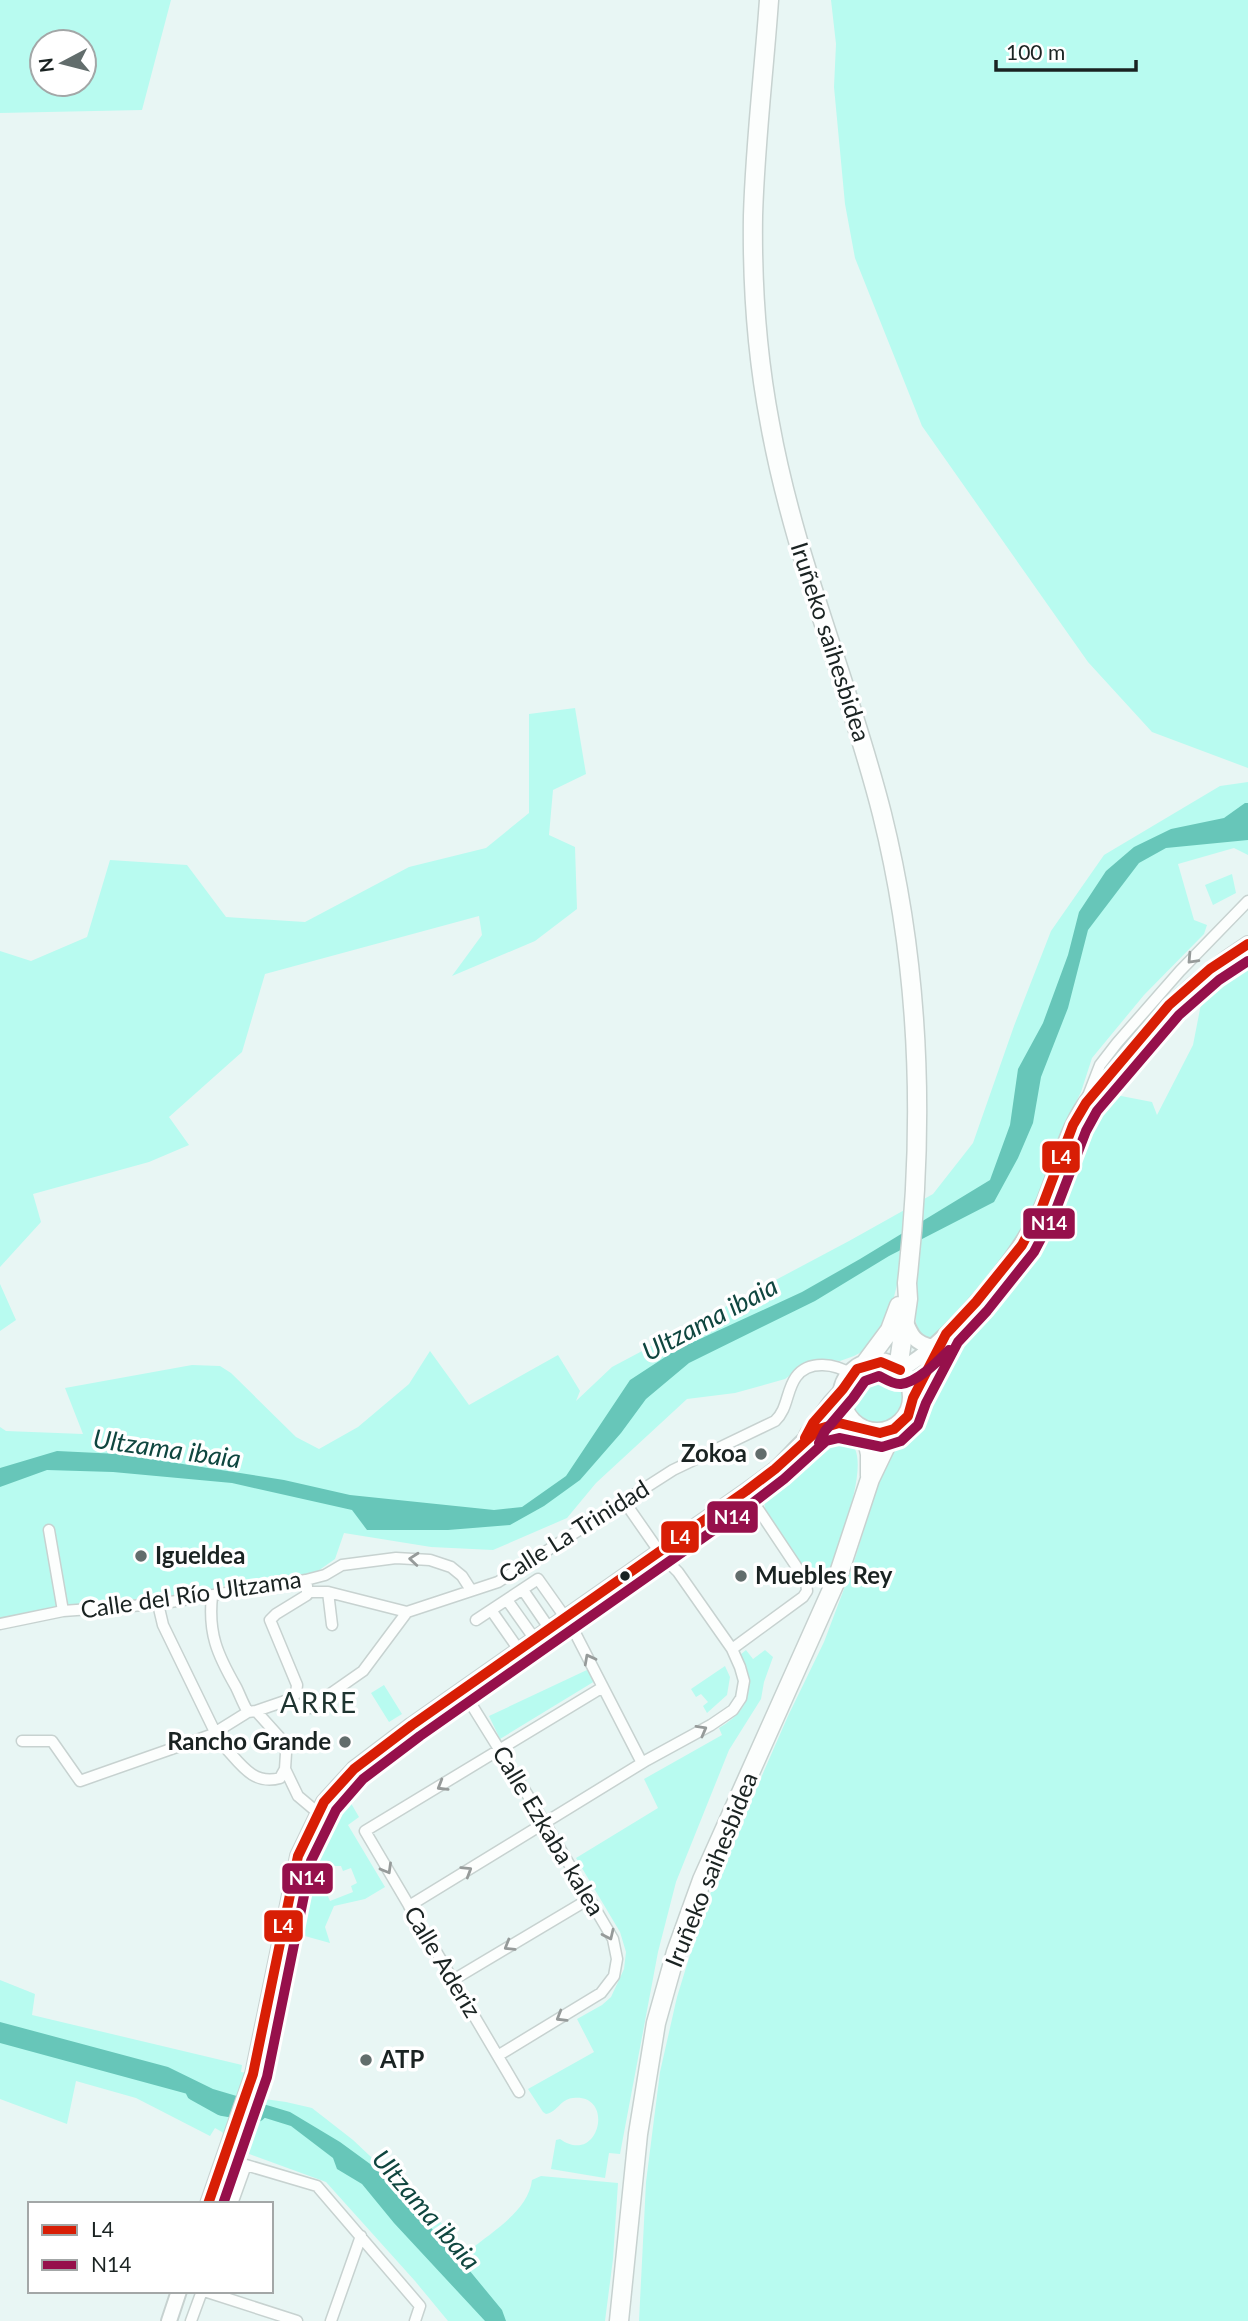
<svg xmlns="http://www.w3.org/2000/svg" width="1248" height="2321" font-family="Lato,sans-serif">
<style>
.green{fill:#b8fbf0;fill-rule:evenodd}
.water{fill:#67c6b9}
.lines{fill:none;stroke-linecap:round;stroke-linejoin:round}
.river{stroke:#67c6b9;stroke-width:18}
.street-casing{stroke:#c7d2d0;stroke-width:13}
.secondary-casing{stroke:#c7d2d0;stroke-width:18}
.highway-casing{stroke:#c7d2d0;stroke-width:21}
.street{stroke:#fcfefd;stroke-width:10}
.secondary{stroke:#fcfefd;stroke-width:14}
.highway{stroke:#fcfefd;stroke-width:18}
.bus-1-casing{stroke:#fff;stroke-width:16}
.bus-2-casing{stroke:#fff;stroke-width:16}
.bus-1{stroke:#d81e05;stroke-width:10}
.bus-2{stroke:#96104b;stroke-width:10}
.oneway{stroke:#969b9a}
.poi-dot{fill:#626d6c;stroke:#fff;stroke-width:2.5}
.bus-dot{fill:#1a2322;stroke:#fff;stroke-width:2.5}
.labels{text-anchor:middle;stroke-width:7;stroke-linejoin:round;paint-order:stroke}
.street-label{font-size:24px;fill:#1a2322;stroke:#fff}
.poi-label{font-size:24px;font-weight:bold;fill:#1a2322;stroke:#fff;text-anchor:start}
.water-label{font-size:26px;font-style:italic;fill:#0f463f;stroke:#fff}
.quarter-label{font-size:28px;letter-spacing:2px;fill:#1f3430;stroke:#fff}
.line-badge{stroke:#fff;stroke-width:2.5}
.badge-label{font-size:19px;text-anchor:middle;font-weight:bold;fill:#fff}
</style>
<rect width="100%" height="100%" fill="#e8f6f4"/>
<path class="green" d="M0 0H171L142 110 0 113ZM42 42H84V84H42Z
M831 0H1248V768L1152 732 1088 662 922 426 855 258 845 204 834 87 836 44Z
M575 708 586 774 553 790 549 835 575 847 577 909 535 941 452 976 482 935 479 916 265 974 242 1052 169 1117 189 1145 149 1162 33 1194 41 1222 0 1267V951L31 961 87 937 110 860 187 865 226 917 305 922 409 867 486 848 529 813V714Z
M1248 782V855L1234 848 1178 864 1194 920 1207 925 1204 934 1144 995 1092 1058 1081 1092 1068 1118 1039 1199 1023 1232 991 1274 932 1341 924 1340C912 1325 915 1306 916 1288L897 1285 886 1328 871 1347 854 1356 840 1361 820 1359 810 1361 785 1379 735 1393 687 1399 596 1483 567 1518 493 1550 431 1547 344 1533 335 1559 315 1573 231 1583 209 1591 68 1607 0 1624V1427L6 1431 83 1434 65 1388 192 1365 220 1366 231 1373 296 1437 319 1449 358 1427 409 1384 430 1351 469 1405 558 1355 580 1391 576 1401 612 1367 849 1241 933 1194 973 1143 1014 1026 1051 931 1104 855 1220 786Z
M1232 874 1236 893 1213 905 1205 885Z
M1248 958V2321H639L646 2182 660 2072 677 1997 705 1906 788 1716 824 1642 853 1565 884 1465 894 1444 924 1402 951 1337 1030 1245 1078 1132 1103 1087 1116 1095 1152 1102 1157 1115 1193 1045 1201 1004 1235 963Z
M0 1284 16 1320 0 1331Z
M851 1396a27 27 0 1 1 54 0a27 27 0 1 1-54 0Z
M828 1433 840 1434C845 1438 853 1443 855 1449 867 1475 836 1551 827 1580L804 1570 765 1510 763 1487 807 1447Z
M746 1650 753 1659 765 1650 773 1657 764 1682 761 1699 729 1750 676 1882 658 1952 620 2154 609 2153 605 2178 551 2169 556 2140 560 2139C599 2167 616 2093 573 2098 560 2099 558 2112 546 2114L543 2112 528 2089 594 2052 577 2019 602 2005 611 1997 624 1969 626 1952 620 1932 576 1858 658 1808 644 1779 722 1735 719 1728C751 1709 756 1687 740 1655Z
M725 1666 730 1677 727 1695 707 1713 703 1706 708 1702 701 1694 696 1697 691 1689Z
M589 1669 595 1681 500 1739 489 1716Z
M384 1685 402 1714 389 1722 371 1693Z
M345 1793 359 1817 348 1825 385 1887 365 1899 334 1906 325 1927 330 1943 294 1933C302 1894 307 1850 327 1814 331 1806 339 1800 345 1793ZM334 1866H341L343 1871 351 1868 357 1883 351 1886 353 1892 330 1901 326 1892 322 1893 318 1884 331 1878 328 1872Z
M0 1980 35 1994 32 2015 242 2065 241 2072 247 2073 250 2097 286 2102 312 2108 353 2140 470 2250C493 2231 528 2211 532 2180L541 2176 618 2183 613 2259 605 2321H448L415 2281 326 2182 233 2148 222 2132 215 2128 210 2136 136 2098 76 2081 67 2124 0 2099Z"/>
<path class="water" d="M1245 803H1248V840L1166 848 1139 863 1088 930 1068 1008 1041 1077 1033 1123 1018 1158 994 1202 889 1256 815 1301 689 1363 646 1399 621 1433 580 1480 544 1506 510 1525 448 1530H367L352 1510 232 1483 113 1472 47 1470 0 1487V1468L57 1451 119 1454 284 1480 350 1495 494 1510 522 1507 566 1476 630 1380 676 1350 802 1292 860 1259 990 1180 1010 1125 1018 1069 1043 1023 1068 955 1079 912 1106 871 1134 847 1171 829 1224 818Z
M0 2022 168 2067 213 2089 290 2112 340 2142 377 2169 408 2197 432 2229 460 2259 502 2310 506 2321H485L394 2223 362 2184 337 2169 333 2158 291 2126 184 2093 0 2043Z"/>
<g class="lines">
<path class="river" d="M195 2092 222 2107 257 2113"/>
<defs>
<path id="street" d="M1088 1096 1100 1065 1117 1043 1180 971 1248 901
M49 1530 63 1611
M307 1586V1592H328L407 1612
M523 1590 549 1628
M328 1592 332 1625
M212 1596C208 1633 217 1654 236 1687 240 1695 243 1704 248 1712L256 1711 283 1741 286 1753 285 1769 298 1796 317 1812
M507 1600 534 1638
M158 1604 163 1625 215 1732
M491 1610 519 1650
M476 1620 538 1579 572 1627 642 1763
M0 1624 63 1611 158 1604 306 1580 325 1575 342 1565 396 1558 430 1560 451 1567 462 1576 471 1590
M732 1649 803 1597 807 1591 806 1581 746 1491
M463 1691 545 1823 613 1939 617 1959 614 1976 601 1993 499 2055
M291 1699 296 1694 297 1685 270 1620 276 1614 307 1595V1592
M256 1711 291 1699 301 1708H310L363 1671 407 1612 498 1582 673 1470 775 1421C788 1409 786 1391 796 1377 809 1359 836 1364 851 1374
M211 1735C234 1749 246 1788 280 1778L285 1769
M22 1741H52L80 1781 211 1735 248 1712
M409 1906 647 1760 711 1725 733 1710 741 1698 744 1681 740 1667 732 1649 678 1572 663 1557 624 1501
M453 1980 589 1899
M519 2092 365 1831 603 1687
M232 2204 246 2165 317 2186 420 2306 415 2321
M204 2291 297 2321
M191 2321 202 2291
M331 2321 361 2236"/>
<path id="secondary" d="M905 1320C911 1336 915 1343 932 1347
M900 1370C949 1343 1019 1258 1042 1207 1057 1173 1064 1135 1085 1104 1094 1091 1106 1079 1116 1067 1157 1015 1193 980 1248 944
M913 1398 940 1344
M807 1435 831 1402 843 1389
M208 2204 253 2074 298 1856 324 1802 354 1769 412 1725 746 1491C756 1484 767 1476 777 1468 804 1442 815 1419 856 1425
M169 2321 179 2291"/>
<path id="highway" d="M769 0C764 71 755 144 753 216 752 285 757 356 770 424 794 558 849 683 882 814 920 967 925 1127 907 1283L908 1299 898 1369
M842 1397a35 35 0 1 1 70 0a35 35 0 1 1-70 0Z
M864 1365 890 1330 899 1306
M865 1431 870 1454V1476
M619 2321 638 2134 656 2023 676 1952 702 1880 838 1576 870 1479 894 1429"/>
</defs>
<use href="#street" class="street-casing"/>
<use href="#secondary" class="secondary-casing"/>
<use href="#highway" class="highway-casing"/>
<use href="#street" class="street"/>
<use href="#secondary" class="secondary"/>
<use href="#highway" class="highway"/>
<defs>
<path id="bus-1" d="M805 1438 813 1423 843 1389 857 1369 881 1362 900 1370
M208 2204 253 2074 298 1856 324 1802 354 1769 412 1725 746 1491 775 1469 819 1429 839 1423 880 1433 894 1429 908 1416 913 1398 946 1334 976 1302 1022 1245 1042 1207 1073 1125 1086 1103 1169 1005 1210 969 1248 944"/>
<path id="bus-2" d="M819 1443 825 1431 853 1398 865 1381 879 1376C885 1379 894 1385 901 1384 918 1382 938 1361 949 1350
M223 2204 267 2077 311 1861 336 1810 363 1779 420 1736 754 1502 784 1479 826 1441 839 1438 882 1447 901 1441 918 1425 926 1403 958 1342 987 1311 1034 1252 1055 1212 1086 1131 1097 1111 1179 1015 1219 980 1248 961"/>
</defs>
<use href="#bus-1" class="bus-1-casing"/>
<use href="#bus-2" class="bus-2-casing"/>
<use href="#bus-1" class="bus-1"/>
<use href="#bus-2" class="bus-2"/>
</g>
<defs><path id="oneway-chevron" d="M-2-3.5L2.5 0L-2 3.5" fill="none" stroke-width="1.6" stroke-linecap="round" stroke-linejoin="round" transform="scale(1.75)"/></defs>
<g class="oneway">
<use href="#oneway-chevron" transform="translate(1192 959) rotate(133)"/>
<use href="#oneway-chevron" transform="translate(414 1559) rotate(-175)"/>
<use href="#oneway-chevron" transform="translate(589 1659) rotate(-118)"/>
<use href="#oneway-chevron" transform="translate(702 1730) rotate(-29)"/>
<use href="#oneway-chevron" transform="translate(442 1786) rotate(149)"/>
<use href="#oneway-chevron" transform="translate(387 1869) rotate(60)"/>
<use href="#oneway-chevron" transform="translate(467 1871) rotate(-32)"/>
<use href="#oneway-chevron" transform="translate(609 1935) rotate(65)"/>
<use href="#oneway-chevron" transform="translate(509 1946) rotate(149)"/>
<use href="#oneway-chevron" transform="translate(561 2017) rotate(149)"/>
</g>
<g class="poi-dot">
<circle cx="761" cy="1454" r="7"/>
<circle cx="141" cy="1556" r="7"/>
<circle cx="741" cy="1576" r="7"/>
<circle cx="345" cy="1742" r="7"/>
<circle cx="366" cy="2060" r="7"/>
</g>
<circle class="bus-dot" cx="625" cy="1576" r="6"/>
<g class="labels">
<g class="street-label">
<text transform="translate(830 642) rotate(72)" y="8">Iruñeko saihesbidea</text>
<text transform="translate(574 1532) rotate(-32)" y="8">Calle La Trinidad</text>
<text transform="translate(191 1595) rotate(-8)" y="8">Calle del Río Ultzama</text>
<text transform="translate(548 1831) rotate(59)" y="8">Calle Ezkaba kalea</text>
<text transform="translate(712 1870) rotate(-68)" y="8">Iruñeko saihesbidea</text>
<text transform="translate(442 1962) rotate(59)" y="8">Calle Aderiz</text>
</g>
<g class="poi-label">
<text x="747" y="1462" text-anchor="end">Zokoa</text>
<text x="155" y="1564">Igueldea</text>
<text x="755" y="1584">Muebles Rey</text>
<text x="331" y="1750" text-anchor="end">Rancho Grande</text>
<text x="380" y="2068">ATP</text>
</g>
<g class="water-label">
<text transform="translate(710 1319) rotate(-28)" y="9">Ultzama ibaia</text>
<text transform="translate(167 1449) rotate(8)" y="9">Ultzama ibaia</text>
<text transform="translate(426 2210) rotate(49)" y="9">Ultzama ibaia</text>
</g>
<g class="quarter-label">
<text x="319" y="1713">ARRE</text>
</g>
</g>
<g class="line-badge">
<rect x="1041" y="1140" width="40" height="34" rx="7" fill="#d81e05"/>
<rect x="1022" y="1207" width="54" height="33" rx="7" fill="#96104b"/>
<rect x="706" y="1500" width="53" height="34" rx="7" fill="#96104b"/>
<rect x="660" y="1520" width="40" height="34" rx="7" fill="#d81e05"/>
<rect x="281" y="1862" width="53" height="33" rx="7" fill="#96104b"/>
<rect x="263" y="1909" width="41" height="34" rx="7" fill="#d81e05"/>
</g>
<g class="badge-label">
<text x="1061" y="1164">L4</text>
<text x="1049" y="1230">N14</text>
<text x="732" y="1524">N14</text>
<text x="680" y="1544">L4</text>
<text x="307" y="1885">N14</text>
<text x="283" y="1933">L4</text>
</g>
<rect x="28" y="2202" width="245" height="91" fill="#ffffff" stroke="#a3a7a7" stroke-width="2"/>
<rect x="42" y="2225" width="35" height="10" fill="#d81e05" stroke="#a3a7a7" stroke-width="2"/>
<text x="91" y="2237" font-size="21" fill="#1a2322">L4</text>
<rect x="42" y="2260" width="35" height="10" fill="#96104b" stroke="#a3a7a7" stroke-width="2"/>
<text x="91" y="2272" font-size="21" fill="#1a2322">N14</text>
<g transform="translate(63 63) rotate(263)"><circle r="33" fill="#ffffff" stroke="#a3a7a7" stroke-width="2"/>
<path d="M0-5L12 26L0 18L-12 26Z" fill="#626d6c"/>
<text y="-10" font-size="19" font-weight="bold" text-anchor="middle" fill="#1a2322">N</text>
</g>
<path d="M996 60v10h140v-10" fill="none" stroke="#1a2322" stroke-width="3.5"/>
<text x="1006" y="60" font-size="21" fill="#1a2322" stroke="#ffffff" stroke-width="5" paint-order="stroke">100 m</text>
</svg>
